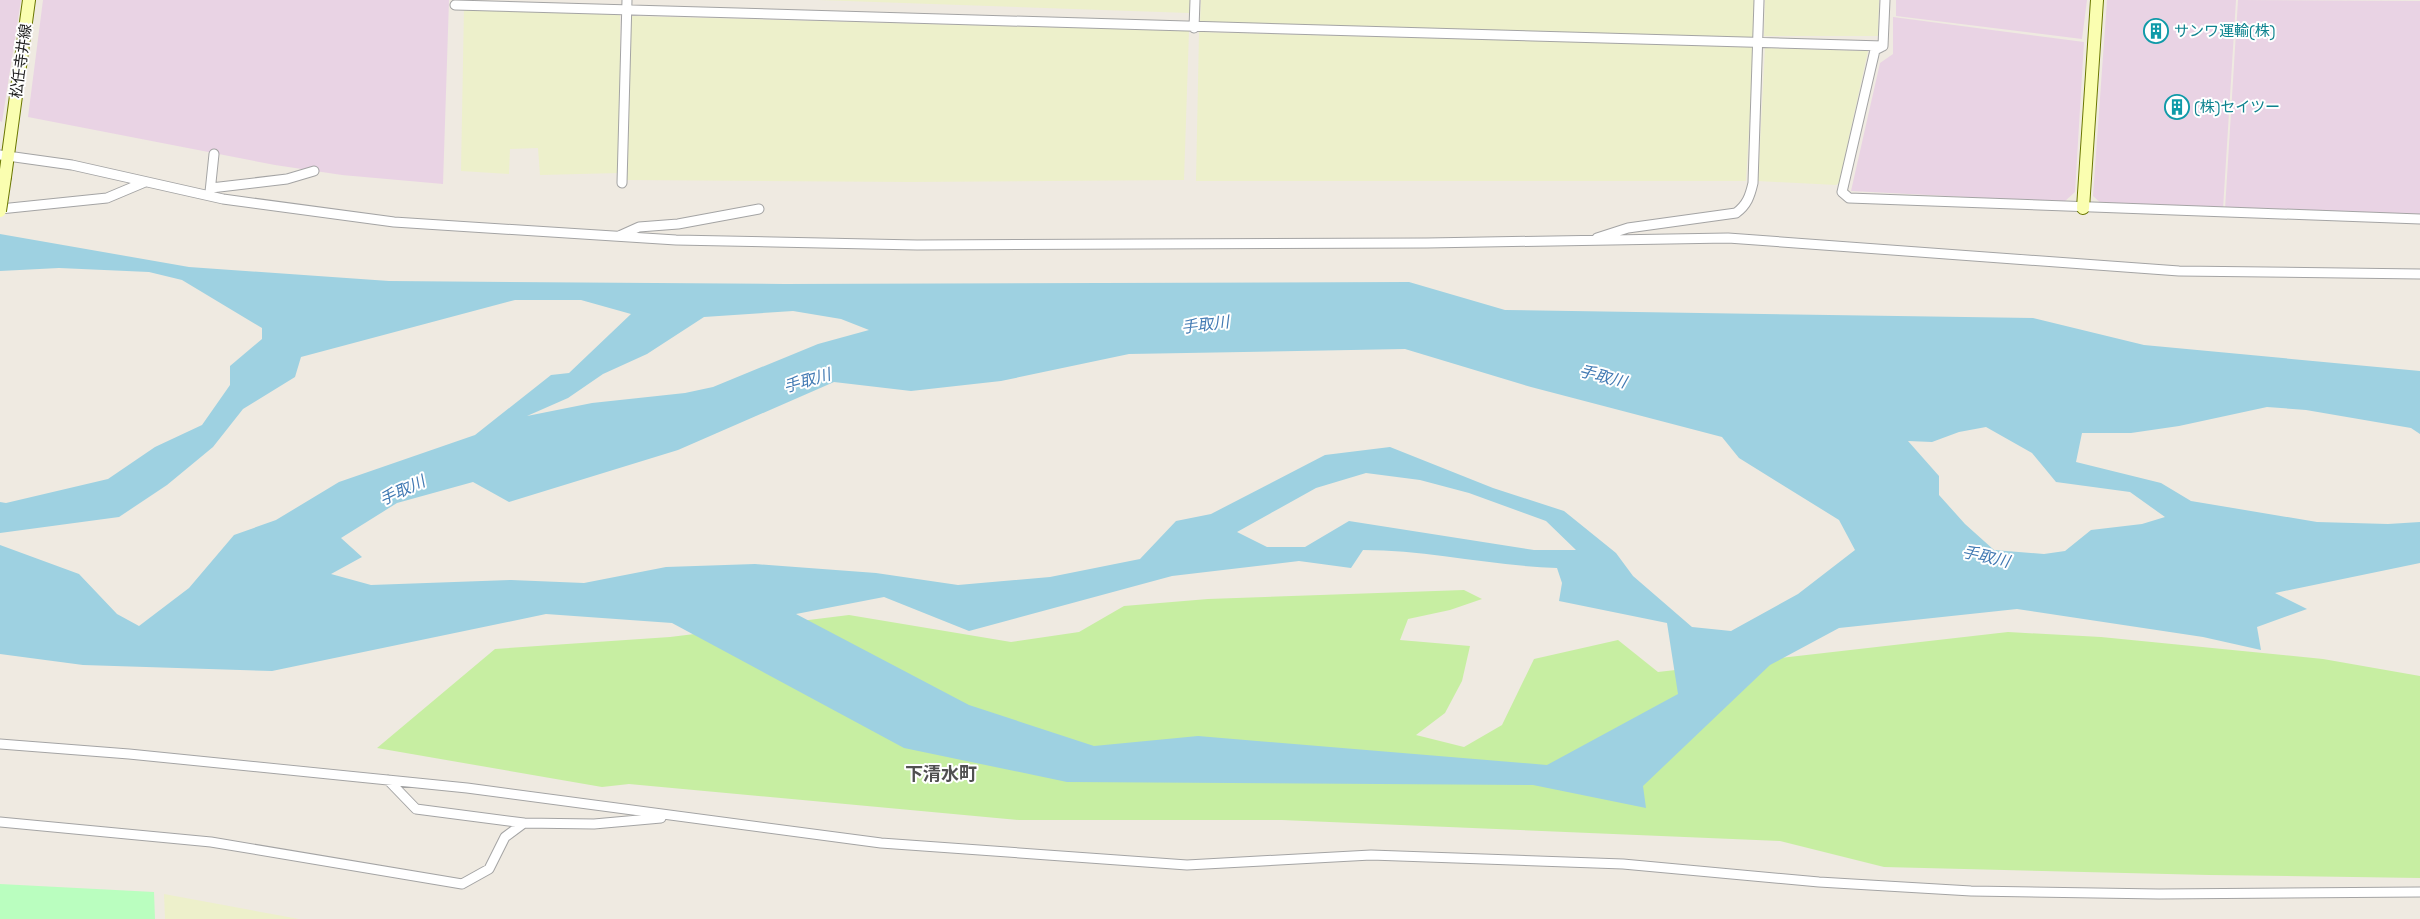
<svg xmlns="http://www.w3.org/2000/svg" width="2420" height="919" font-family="'Space Grotesk','Noto Sans JP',sans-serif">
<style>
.industrial{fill:#e9d3e4}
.farmland{fill:#edf0cb}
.grass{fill:#c7eea2}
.park{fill:#bafebf}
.water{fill:#9ed1e1;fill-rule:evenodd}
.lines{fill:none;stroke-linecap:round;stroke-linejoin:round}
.street-casing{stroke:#a4a4a4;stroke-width:11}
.secondary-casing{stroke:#6a7700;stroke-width:14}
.street{stroke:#fff;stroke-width:9}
.secondary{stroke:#fafeb0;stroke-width:12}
.secondary-bridge-casing{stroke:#6a7700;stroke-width:14;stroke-linecap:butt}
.secondary-bridge{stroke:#fafeb0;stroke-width:12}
.labels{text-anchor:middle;stroke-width:4;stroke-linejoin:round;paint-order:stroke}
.culture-label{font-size:15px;fill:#0d838f;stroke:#fff;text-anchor:start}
.street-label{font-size:15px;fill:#1d1d1d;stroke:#fff}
.water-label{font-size:16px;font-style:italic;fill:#427ab3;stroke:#fff}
.quarter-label{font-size:18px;font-weight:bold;fill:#505050;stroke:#fff}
</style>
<rect width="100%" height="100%" fill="#efeae1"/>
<path class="industrial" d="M0 0H21L2 122 0 121Z
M43 0H449L443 184 342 175 275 165 28 117Z
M1896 0H2087L2082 39 1896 16Z
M2107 0H2236L2223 209 2103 205 2093 196Z
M2238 0 2420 1V214L2225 209Z
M1893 17 2084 42 2075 192 2064 202 1851 191 1880 63 1893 54Z"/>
<path class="farmland" d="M818 0H1190L1189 13Z
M1201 0H1756L1755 38 1200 23Z
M1765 0H1879L1878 36H1764Z
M464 6 620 11V173L540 175 538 148 510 149 509 174 461 171Z
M631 16 1189 31 1184 180 910 182 627 180Z
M1199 32 1754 47 1746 181H1196Z
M1765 48 1868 51 1839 183 1836 185 1758 181Z
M164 894 299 919H165Z"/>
<path class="grass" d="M1464 590 1482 599 1450 610 1408 619 1400 640 1470 646 1462 681 1445 713 1416 735 1464 747 1502 725 1534 659 1618 640 1658 672 2008 632 2101 637 2323 659 2420 676V878L2209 875 1884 867 1780 841 1282 820H1019L629 784 602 787 377 748 495 649 670 637 849 615 1011 642 1079 632 1124 606 1208 599Z"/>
<path class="park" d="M0 884 154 892 155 919H0Z"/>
<path class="water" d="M0 234 189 267 389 281 784 284 1409 282 1505 310 2033 318 2144 345 2420 371V434L2411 428 2306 410 2267 407 2179 426 2131 433H2082L2076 462 2161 483 2191 501 2317 522 2388 524 2420 522V563L2275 593 2307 609 2257 627 2261 650 2203 637 2017 609 1839 628 1770 665 1643 786 1646 808 1533 785 1067 782 904 748 672 623 546 614 272 671 83 665 0 654V545L79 574 117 614 139 626 189 588 234 535 276 520 339 482 475 435 551 375 569 373 631 314 581 300H515L301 357 295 377 243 409 213 447 167 485 119 517 0 533V502L6 503 108 479 155 447 202 425 230 385V366L262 339V328L182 280 149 272 59 268 0 271ZM793 311 841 319 869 330 818 344 713 387 685 393 592 403 527 416 568 398 603 374 647 354 704 317ZM1405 349 1531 387 1722 437 1739 458 1839 520 1855 550 1798 594 1731 631 1692 627 1633 576 1616 553 1564 511 1493 488 1390 447 1325 455 1211 514 1176 521 1140 559 1050 577 958 585 876 573 755 564 666 567 584 583 511 580 371 585 331 574 362 557 341 538 397 503 473 482 509 502 678 450 834 382 911 391 1001 381 1129 354ZM1986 427 2032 453 2056 482 2130 492 2165 517 2142 524 2091 530 2065 551 2044 554 1994 550 1965 524 1939 495V476L1908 441 1932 442 1959 432ZM1366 473 1420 480 1469 493 1546 521 1576 550H1534L1349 521 1305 547H1267L1237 532 1316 488ZM1363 550C1428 550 1492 566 1557 568L1562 583 1559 601 1667 623 1678 694 1547 765 1198 736 1094 746 969 705 796 614 884 597 969 631 1172 576 1299 561 1351 568Z"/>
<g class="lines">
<defs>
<path id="street" d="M1885 0 1883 46 1875 50 1842 192 1849 198 2420 219
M455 5 1883 46
M1194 28 1195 0
M0 155 72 165 223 199 394 222 676 240 917 245 1427 243 1728 238 2179 271 2420 274
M622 183 627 0
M211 188 287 179 314 171
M210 192 214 154
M0 209 107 198 145 182
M619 236 639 227 678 224 759 209
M1597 238 1628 228 1736 213C1747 205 1750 196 1753 183L1759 0
M0 744 129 754 467 788 881 843 1187 865 1371 855 1623 864 1819 882 1971 891 2159 894 2420 892
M388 780 416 809 524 823
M0 822 211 842 462 884 489 869 505 837 524 823 594 824 661 818"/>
<path id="secondary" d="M5 177 29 0
M2083 208 2097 0"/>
</defs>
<use href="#street" class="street-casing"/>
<use href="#secondary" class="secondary-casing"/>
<use href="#street" class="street"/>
<use href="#secondary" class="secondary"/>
<defs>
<path id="secondary-bridge" d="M0 211 5 177"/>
</defs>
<use href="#secondary-bridge" class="secondary-bridge-casing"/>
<use href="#secondary-bridge" class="secondary-bridge"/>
</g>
<defs>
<symbol id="building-ring" viewBox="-11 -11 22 22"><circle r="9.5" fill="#fff" stroke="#0f9aa8" stroke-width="1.5"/><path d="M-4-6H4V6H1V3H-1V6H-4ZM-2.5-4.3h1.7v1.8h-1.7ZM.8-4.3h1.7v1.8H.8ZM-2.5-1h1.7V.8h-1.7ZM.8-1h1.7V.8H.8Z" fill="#0f9aa8"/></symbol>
</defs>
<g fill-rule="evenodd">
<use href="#building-ring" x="2142" y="17" width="28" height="28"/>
<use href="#building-ring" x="2163" y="93" width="28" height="28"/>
</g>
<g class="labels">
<g class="culture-label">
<text x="2174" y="36">サンワ運輸(株)</text>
<text x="2194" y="112">(株)セイツー</text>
</g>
<g class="street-label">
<text transform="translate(21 61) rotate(-82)" y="5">松任寺井線</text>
</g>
<g class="water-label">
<text transform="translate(1205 324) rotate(-7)" y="6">手取川</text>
<text transform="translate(1603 376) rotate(15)" y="6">手取川</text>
<text transform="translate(807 380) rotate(-16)" y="6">手取川</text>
<text transform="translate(402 490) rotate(-25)" y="6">手取川</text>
<text transform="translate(1986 556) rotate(13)" y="6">手取川</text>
</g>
<g class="quarter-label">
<text x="941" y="780">下清水町</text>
</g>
</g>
</svg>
